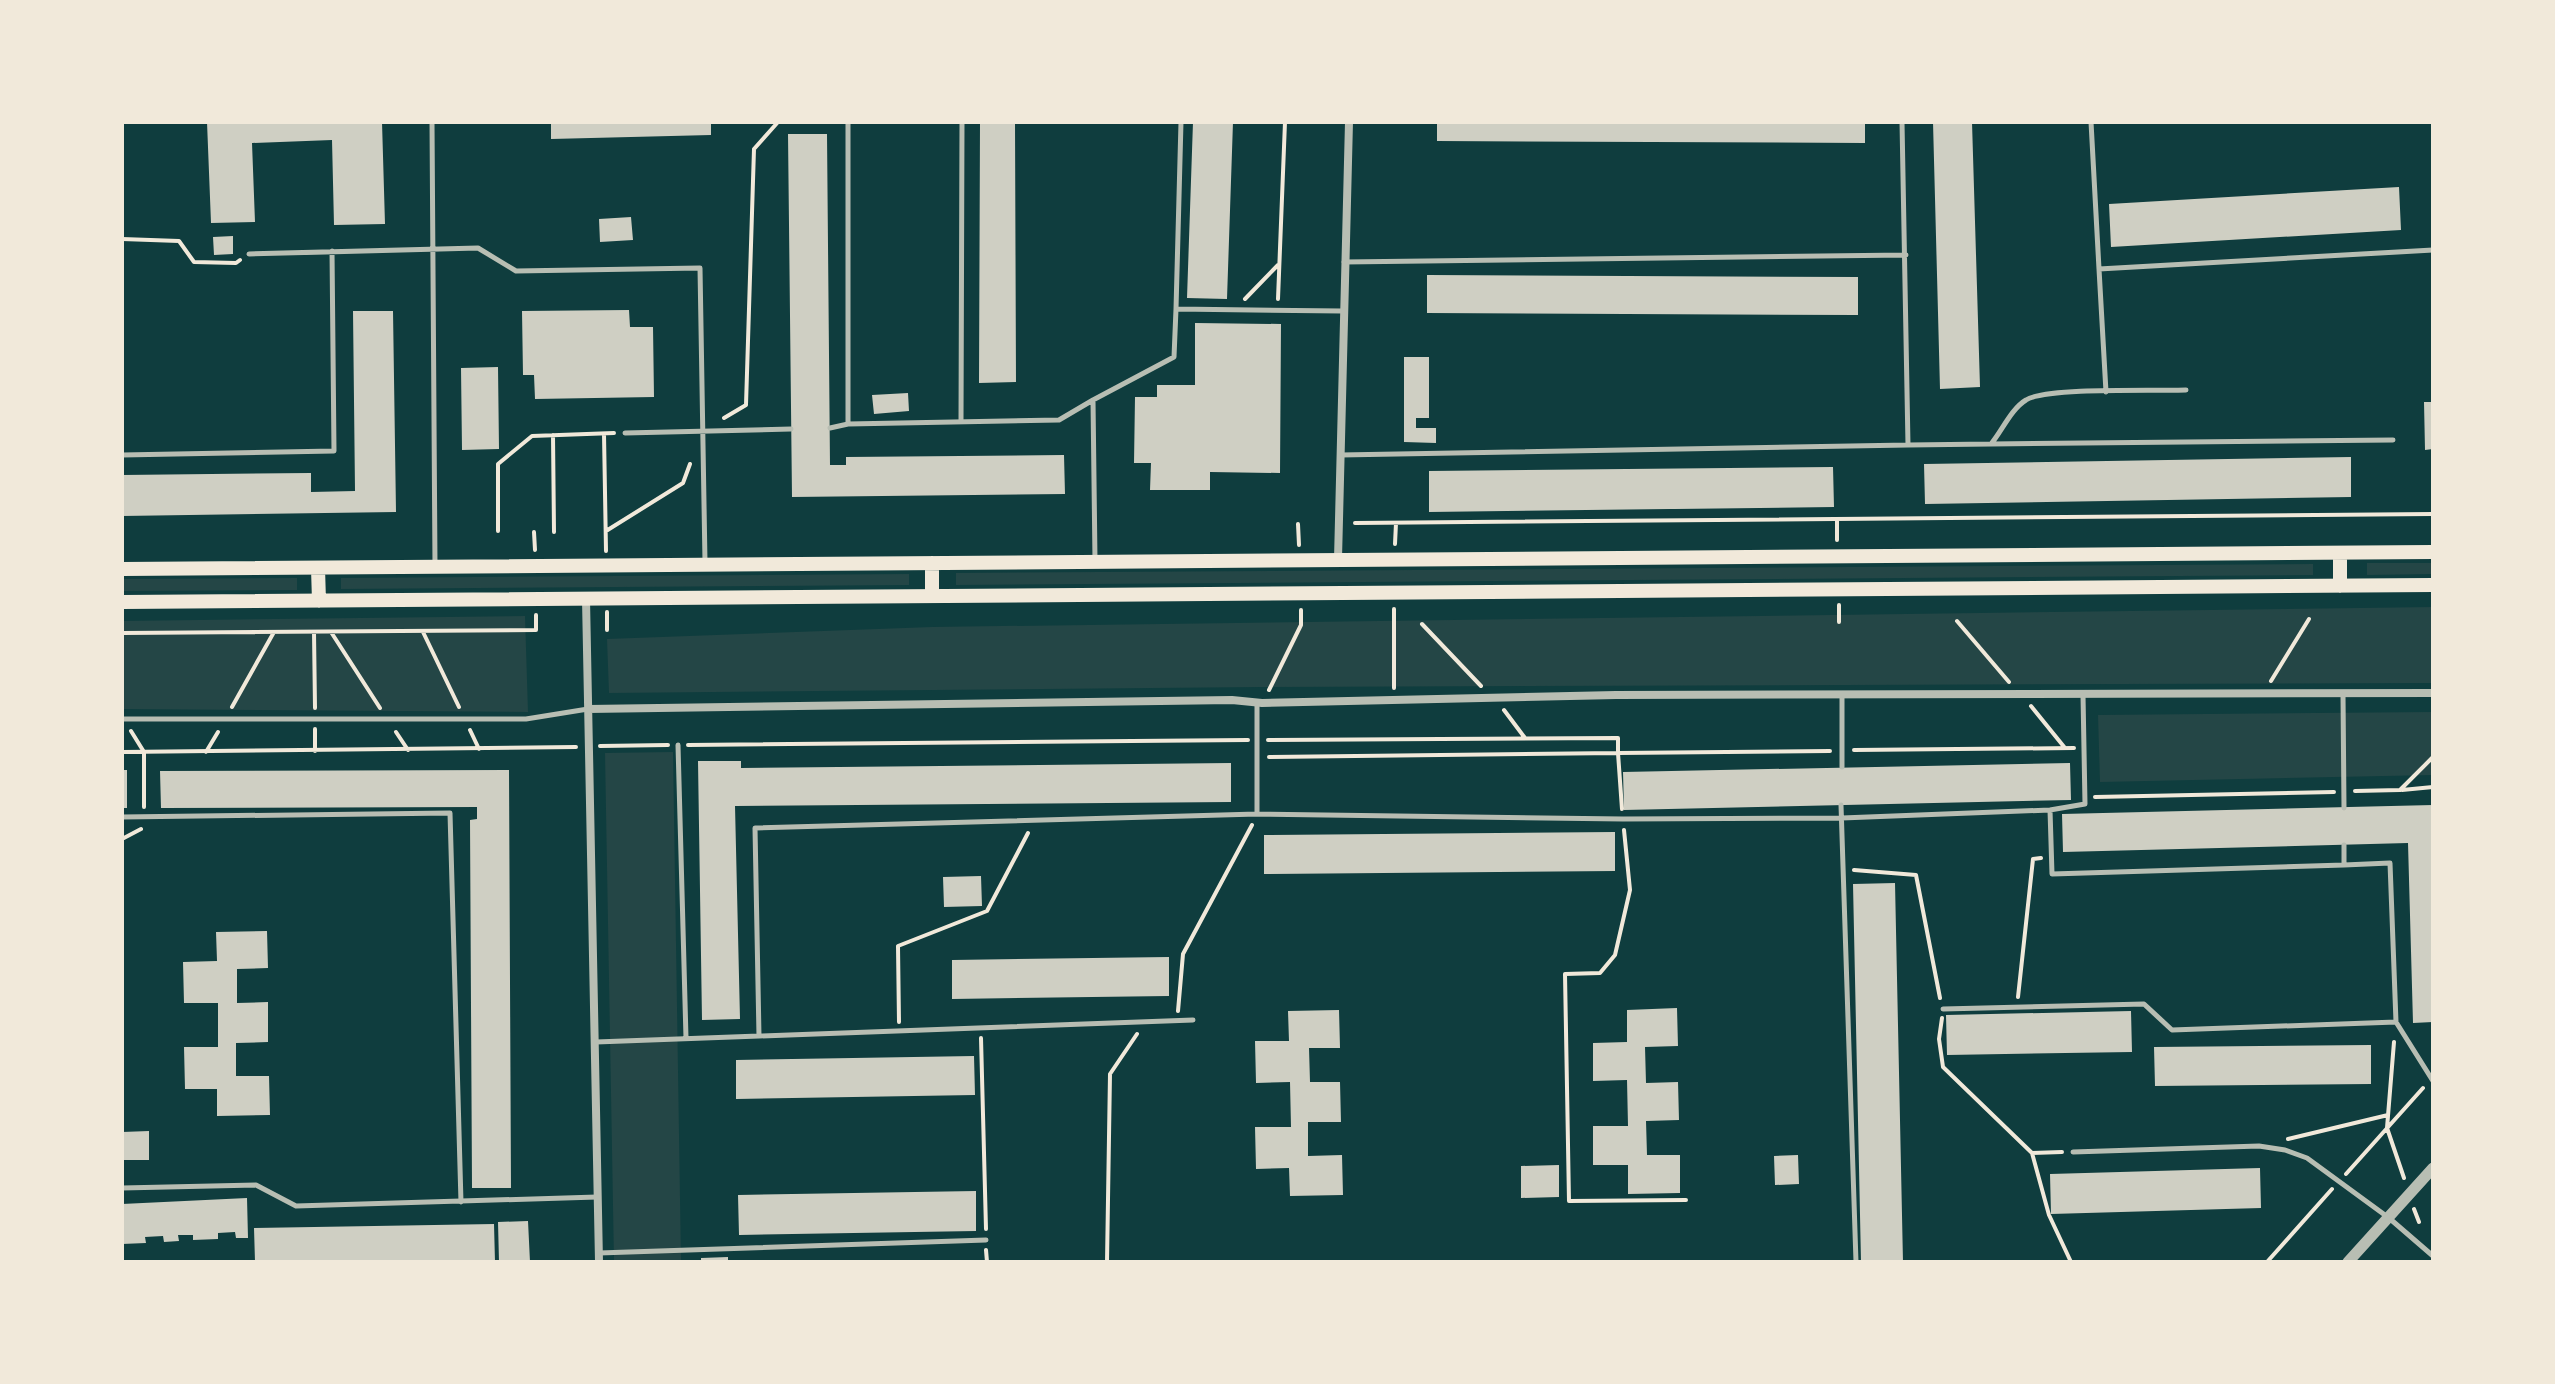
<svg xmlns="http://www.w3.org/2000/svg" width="2555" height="1384" font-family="Overpass,sans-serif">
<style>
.green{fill:#244646}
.building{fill:#cfcfc3}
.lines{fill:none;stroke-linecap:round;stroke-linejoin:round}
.path{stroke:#f1e9da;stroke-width:4}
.service{stroke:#b8beb3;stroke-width:5}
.minor{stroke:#b8beb3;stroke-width:8}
.tertiary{stroke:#b8beb3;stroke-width:11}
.secondary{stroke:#f1e9da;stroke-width:14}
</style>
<rect width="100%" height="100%" fill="#0f3d3e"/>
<path class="green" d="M2367 563H2433V574L2367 575Z
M2313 564V575L956 585V573Z
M909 574V585L341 589V578Z
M297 578V590L122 591V579Z
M2433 607V683L1261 687 609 693 607 639 932 627Z
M525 616 528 712 122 709V621Z
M2433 712V775L2100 782 2098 715Z
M673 752 681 1262H614L605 753Z"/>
<path class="building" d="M207 122H382L385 224 334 225 332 140 252 143 255 222 211 223Z
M551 122H711V135L551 139Z
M980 122H1015L1016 382 979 383Z
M1193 122H1233L1227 299 1187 298Z
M1437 122H1865V143L1437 141Z
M1933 122H1972L1980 387 1940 389Z
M788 134H827L830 465H846V457L1064 455 1065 494 792 497Z
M2399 187 2401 230 2111 247 2109 204Z
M631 217 633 240 600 242 599 219Z
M233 236V254L214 255 213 237Z
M1427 275 1858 277V315L1427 313Z
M629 310 630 327H653L654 397 535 399 534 375H523L522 311Z
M353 311H393L396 512 122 516V475L311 473V492L355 491Z
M1195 323 1281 324 1280 473 1210 472V490H1150L1151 463H1134L1135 397H1157V385H1195Z
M1404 357H1429V418H1416V428H1436V443L1404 442Z
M498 367 499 449 462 450 461 368Z
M908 393 909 411 874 414 872 395Z
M2424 402H2433V449L2425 450Z
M2351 457V497L1925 504 1924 464Z
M1833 467 1834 507 1429 512V471Z
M698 761H741V768L1231 763V802L735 806 740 1019 702 1020Z
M2070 763 2071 800 1624 810 1623 772Z
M122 770H127V808H122Z
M509 770 511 1188H472L470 820 477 819V807L161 808 160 771Z
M2433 805V1022L2413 1023 2408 843 2063 852 2062 814Z
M1615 832V871L1264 874V835Z
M981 876 982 906 944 907 943 877Z
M1895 883 1903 1262H1861L1853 884Z
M267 931 268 968 237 969V1003L268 1002V1042L236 1043V1076H269L270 1115 217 1116V1089H185L184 1047H218V1003H184L183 962 217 961 216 932Z
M1169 957V996L952 999V960Z
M1677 1008 1678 1046 1645 1047 1646 1083 1678 1082 1679 1120 1646 1121 1647 1155H1680V1193L1628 1194V1165H1593V1126H1628L1627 1080 1593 1081V1043L1627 1042V1010Z
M1339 1010 1340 1048H1309L1310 1082H1340L1341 1122H1308V1156L1342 1155 1343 1195 1290 1196 1289 1168 1256 1169 1255 1127H1291L1290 1082 1256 1083 1255 1041H1289L1288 1011Z
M2131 1011 2132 1052 1947 1055 1946 1015Z
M2371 1045V1084L2155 1086 2154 1047Z
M974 1056 975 1095 736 1099V1060Z
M149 1131V1160H122V1132Z
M1798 1155 1799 1184 1775 1185 1774 1156Z
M1559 1165V1197L1521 1198V1166Z
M2260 1168 2261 1208 2051 1214 2050 1174Z
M976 1191V1231L739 1235 738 1195Z
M247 1198 248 1238H236L235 1232 218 1233V1239L193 1240V1235H178L179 1241 164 1242 163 1236 145 1237 146 1243 122 1244V1204Z
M528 1221 530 1262H499L498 1222Z
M494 1224 495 1262H255L254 1228Z
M728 1257V1262H701V1258Z"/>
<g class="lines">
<path class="path" d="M122 239 179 241 194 262 236 263 240 260
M1245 299 1278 265
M1278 299 1285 122
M724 418 746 405 754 149 778 122
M604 434 606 551
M553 435 554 532
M1837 519V540
M1355 523 2433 514
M1298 524 1299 545
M498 531V464L532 436 614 433
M606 531 683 483 690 464
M534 532 535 550
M1395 544 1396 523
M1839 605V622
M607 612V630
M1957 621 2009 682
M1422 624 1481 686
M314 632 315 708
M331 632 380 708
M423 632 459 707
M122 633 536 630V615
M2271 681 2309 619
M1394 688V609
M1269 690 1301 625V610
M2031 706 2065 748
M232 707 274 632
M1504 710 1525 738
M470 730 479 749
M131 731 144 752V807
M396 732 408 750
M1268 740 1618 738V753L1269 757
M688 745 1248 740
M600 746 668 745
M1854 750 2074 748
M315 751V729
M122 752 576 747
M206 752 218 732
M2402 790 2433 787
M2355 791 2400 790 2433 757
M2095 797 2334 792
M1622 809 1618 753 1830 751
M1624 830 1630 890 1615 955 1600 973 1565 974 1569 1201 1686 1200
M122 839 141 829
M1854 870 1916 875 1940 998
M2018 997 2033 859 2041 858
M1178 1011 1183 954 1252 825
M1942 1018 1939 1039 1943 1067 2032 1153 2062 1152
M899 1022 898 946 987 911 1028 833
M981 1038 986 1229
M2394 1042 2387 1128 2404 1178
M2288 1139 2388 1115
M2032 1153 2049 1215 2071 1262
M2346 1174 2423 1088
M2414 1209 2419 1222
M986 1250 987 1262
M1107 1262 1110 1074 1137 1034
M2267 1262 2332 1189"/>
<path class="service" d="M432 122 435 566
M848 122V424
M1181 122 1176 309 1342 311
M2091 122 2099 269 2433 250
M249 254 478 248 516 271 700 268 705 562
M1344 262 1906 255
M2099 269 2106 392
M961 422 962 122
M830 428 848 424 1059 420 1093 400
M625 433 791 429
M1991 444 2393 440
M1908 445 1991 444C2002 431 2011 409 2026 400 2046 387 2157 391 2186 390
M122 455 334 451 332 251
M1340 455 1908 445 1902 122
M1095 560 1093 400 1174 357 1176 309
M2343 694 2344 808
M1842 696V767
M1257 704V814
M122 719H526L588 709
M678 745 686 1038
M1841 805 1856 1262
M2050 810 2052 874 2344 865
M122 817 450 813 461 1202
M2344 845V865L2390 863 2396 1022 2433 1081
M1943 1009 2144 1004 2172 1030 2396 1022
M759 1036 1193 1020
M596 1042 759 1036 755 828 1257 814 1623 819 1842 818 2050 810 2085 804 2083 695
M2073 1152 2259 1146 2285 1150 2307 1158 2389 1218 2433 1256
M122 1188 256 1185 296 1206 597 1197
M599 1253 986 1240"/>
<path class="minor" d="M1338 559 1349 122
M586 599 599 1262
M588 709 1232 700 1262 703 1616 695 2433 693"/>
<path class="tertiary" d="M2348 1262 2433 1168"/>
<path class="secondary" d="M2340 553V586
M932 563V596
M318 568 319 601
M122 569 2433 552
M122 602 2433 585"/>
</g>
<rect width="2555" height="1384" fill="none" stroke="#f1e9da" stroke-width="248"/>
</svg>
